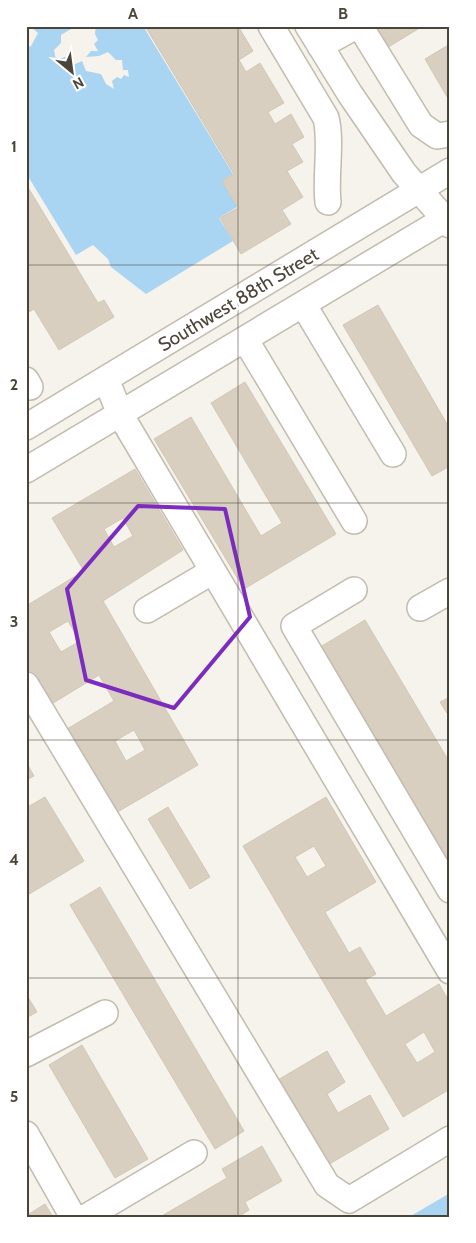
<svg xmlns="http://www.w3.org/2000/svg" width="476" height="1243" font-family="Cabin,sans-serif">
<style>
.water{fill:#a9d4f2}
.building{fill:#d8cfc1;stroke:#d3c7b4;fill-rule:evenodd}
.lines{fill:none;stroke-linecap:round;stroke-linejoin:round}
.minor-casing{stroke:#c2bbae;stroke-width:28}
.minor{stroke:#fff;stroke-width:25}
.marked{fill:none;stroke:#7b2cbf;stroke-width:4;stroke-linejoin:round}
.grid{fill:none;stroke:#4b4439;stroke-width:1;stroke-opacity:0.55}
.labels{text-anchor:middle;stroke-width:5;stroke-linejoin:round;paint-order:stroke}
.street-label{font-size:19px;fill:#4b4439;stroke:#fff}
.neatline{fill:none;stroke:#4b4439;stroke-width:2}
.grid-label{font-size:16px;text-anchor:middle;font-weight:bold;fill:#4b4439}
</style>
<rect width="100%" height="100%" fill="#f6f3ec"/>
<path class="water" d="M30 26H76L61 35V43L54 50 56 60 65 57 68 58 66 62 68 67 82 61 86 71 101 74 106 84 114 89 112 81 117 77 121 79 124 75 129 77 128 70H123L122 60H116L108 52 99 56 86 57 91 51H98L94 44 98 40 95 34 96 26H143L233 174 222 181 237 207 219 218 233 241 146 294 111 267 108 259 93 245 76 255 26 173V48L31 46 38 33Z
M450 1193V1217H409L445 1196Z"/>
<path class="building" d="M145 26H238L253 51 239 60 246 72 260 63 284 103 268 112 275 124 291 114 304 137 292 144 303 162 287 171 303 197 282 210 291 224 241 254 220 218 238 208 222 181 234 174Z
M371 26H423L385 49Z
M450 44V102L425 59Z
M26 184 98 303 104 300 114 317 59 350 34 309 26 314Z
M378 305 447 424 450 422V466L432 476 343 325Z
M245 382 336 534 244 589 154 439 191 417 261 536 282 523 211 403Z
M135 469 183 550 103 601 198 765 114 814 62 732 114 701 99 675 45 708 44 707 26 672V606L84 571 52 518ZM123 518 133 536 114 547 104 529ZM68 621 80 641 61 652 49 632ZM134 730 145 750 126 761 115 741Z
M365 620 450 763V875L317 649Z
M450 697V718L440 702Z
M26 762 34 776 26 780Z
M45 797 84 861 26 896V808Z
M326 797 376 882 325 912 349 953 360 947 376 974 365 980 386 1016 439 984 450 1003V1089L403 1117 243 846ZM314 846 326 866 307 877 295 857ZM424 1032 435 1052 417 1063 405 1044Z
M168 807 210 877 190 889 148 819Z
M100 887 244 1131 215 1149 70 905Z
M26 994 37 1012 26 1018Z
M82 1045 148 1159 115 1178 49 1065Z
M327 1051 345 1082 327 1094 338 1113 370 1095 389 1129 326 1166 276 1081Z
M262 1146 282 1181 245 1202 249 1210 238 1217H160L227 1178 222 1169Z
M45 1204 53 1217H26V1216Z"/>
<g class="lines">
<defs>
<path id="minor" d="M271 26 326 118C332 142 325 176 328 202
M308 26 350 94 404 173 450 225
M360 26 421 125 437 136 450 134
M320 46 356 26
M303 304 393 454
M245 339 354 521
M106 379 120 414 450 971
M26 380 30 387
M26 427 450 171
M26 470 450 216
M354 590 294 626 450 890
M420 608 450 591
M147 610 213 571
M26 685 327 1185 349 1200 450 1139
M26 1054 105 1013
M26 1134 73 1217
M86 1217 194 1153"/>
</defs>
<use href="#minor" class="minor-casing"/>
<use href="#minor" class="minor"/>
</g>
<path class="marked" d="M138 506 225 509 250 617 174 708 86 680 67 589Z"/>
<path class="grid" d="M238 26V1217M26 265H450M26 503H450M26 740H450M26 978H450"/>
<g class="labels">
<g class="street-label">
<text transform="translate(238 299) rotate(-31)" y="7">Southwest 88th Street</text>
</g>
</g>
<rect width="476" height="1243" fill="none" stroke="#ffffff" stroke-width="55"/>
<g transform="translate(72 72) rotate(151)" stroke="#ffffff" stroke-width="4" paint-order="stroke">
<path d="M0-4L9 19L0 12L-9 19Z" fill="#4b4439"/>
<text y="-8" font-size="14" font-weight="bold" text-anchor="middle" fill="#4b4439">N</text>
</g>
<rect x="28" y="28" width="420" height="1188" class="neatline"/>
<g class="grid-label">
<text x="133" y="19">A</text>
<text x="343" y="19">B</text>
<text x="14" y="152">1</text>
<text x="14" y="390">2</text>
<text x="14" y="627">3</text>
<text x="14" y="865">4</text>
<text x="14" y="1102">5</text>
</g>
</svg>
